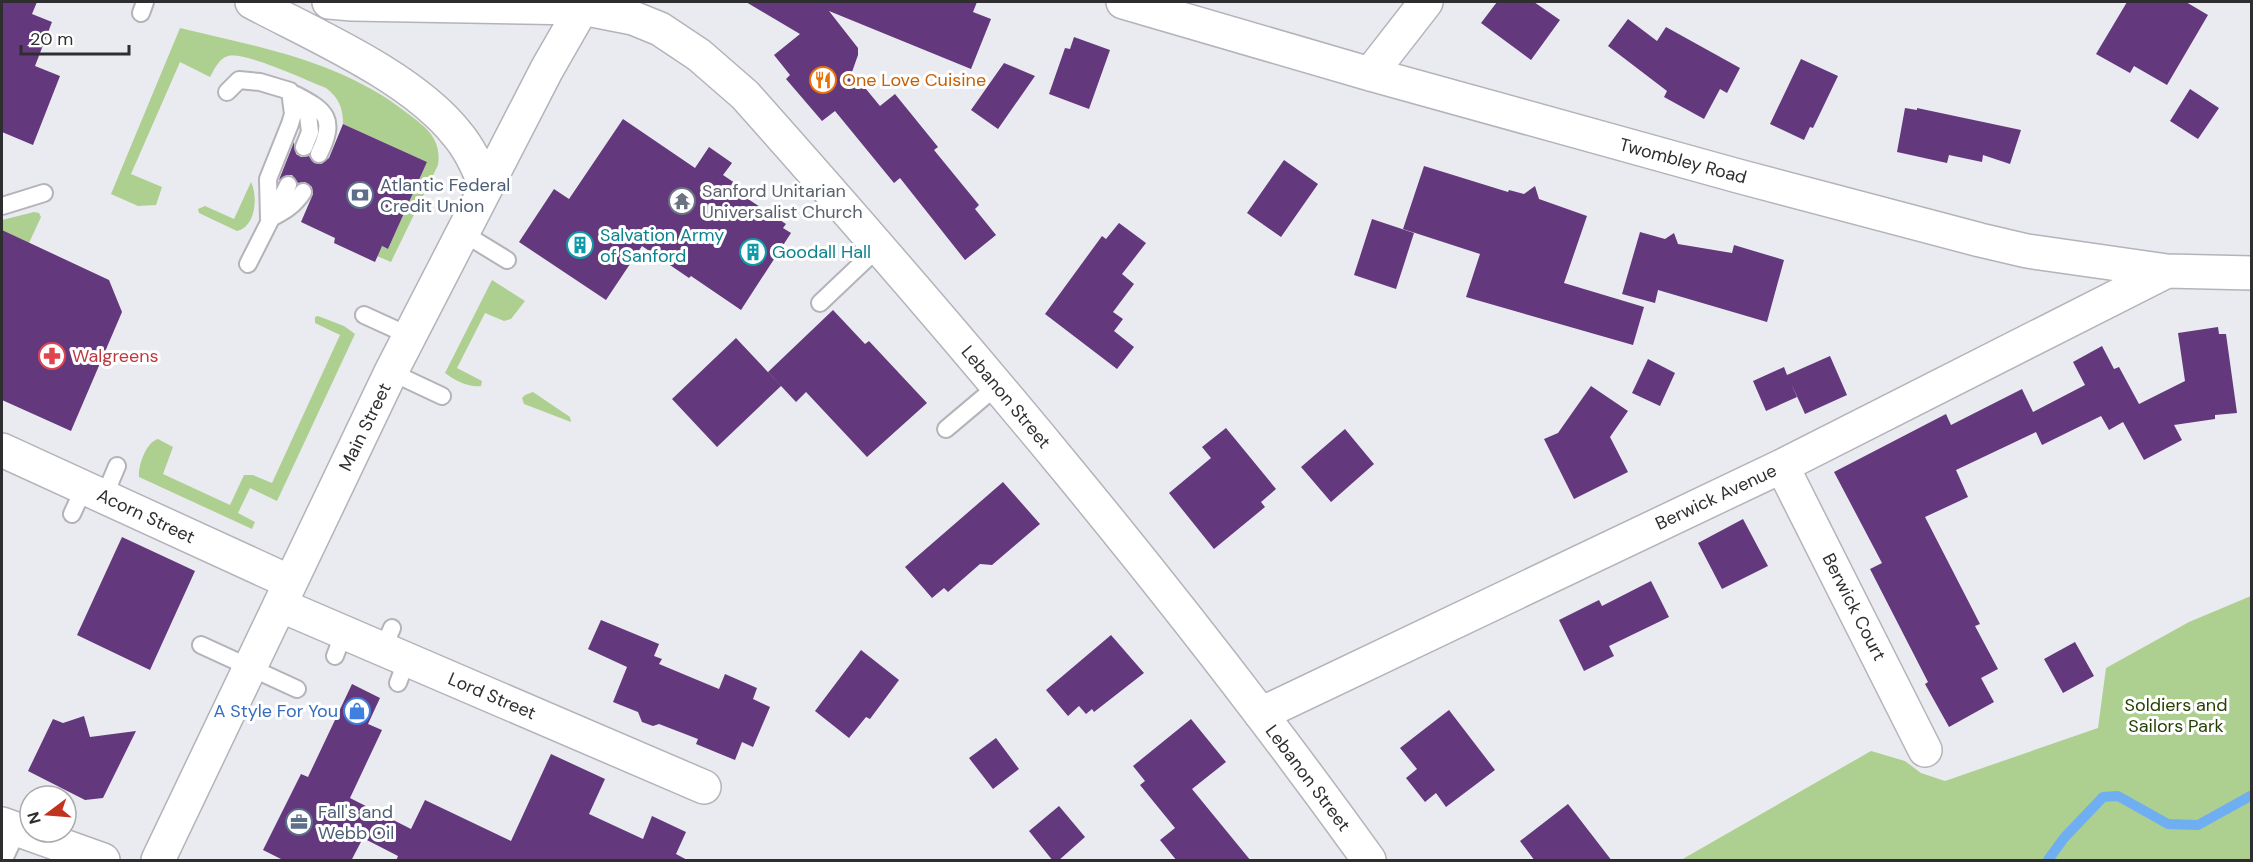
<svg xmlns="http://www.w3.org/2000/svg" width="2253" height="862" font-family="'DM Sans',sans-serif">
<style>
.green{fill:#adcf8f}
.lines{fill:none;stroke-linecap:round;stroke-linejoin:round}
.stream{stroke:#70aef2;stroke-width:10}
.building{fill:#64387d}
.service-casing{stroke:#b3b3b9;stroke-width:20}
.minor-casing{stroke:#b3b3b9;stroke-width:36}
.secondary-casing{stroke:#b3b3b9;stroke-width:36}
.trunk-casing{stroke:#b3b3b9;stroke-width:36}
.service{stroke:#fff;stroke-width:16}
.minor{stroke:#fff;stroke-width:33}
.secondary{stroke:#fff;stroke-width:33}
.trunk{stroke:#fff;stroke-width:33}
.labels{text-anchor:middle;stroke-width:6;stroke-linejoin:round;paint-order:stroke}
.food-label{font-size:18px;fill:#c56008;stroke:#fff;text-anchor:start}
.street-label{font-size:18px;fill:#2e2e30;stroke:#fff}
.service-label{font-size:18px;fill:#4e5e75;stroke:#fff;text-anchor:start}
.worship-label{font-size:18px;fill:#5b616d;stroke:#fff;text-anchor:start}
.culture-label{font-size:18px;fill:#0d838f;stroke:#fff;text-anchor:start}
.health-label{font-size:18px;fill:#be3a42;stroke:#fff;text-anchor:start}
.park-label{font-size:18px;fill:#253f01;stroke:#fff}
.shop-label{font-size:18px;fill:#366cbe;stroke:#fff;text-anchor:end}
</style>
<rect width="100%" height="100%" fill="#eaebf0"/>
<path class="green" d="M180 28C259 47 341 61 407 113 426 127 442 139 438 165L391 262 377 256 381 246 388 249 427 162 343 124C343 108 339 98 326 88 305 80 247 52 228 56 219 58 214 70 210 77L180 62 131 174 162 187 156 205 138 206 111 194Z
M251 182C258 196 256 227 237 231L199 213 198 209 205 206 234 219Z
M34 212 39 213 41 217 29 243 2 230V220Z
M492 280 525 301 511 319 504 321 485 313 457 368 482 381 481 386C469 388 454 380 445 373Z
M318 316 344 326 355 334 277 501 250 488 238 513 255 522 252 529 139 477C138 466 146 442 158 439L173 447 163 474 230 505 244 475H253L272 483 340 335 315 323V317Z
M533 392 570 417 571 422 524 404 522 398 525 395Z
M2251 596V860H1681L1871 751 1905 761 1921 773 1945 781 2098 728 2106 668 2189 622Z"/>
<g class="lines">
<path class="stream" d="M2048 860 2064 838 2103 797 2118 796 2168 824 2198 825 2252 795"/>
</g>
<path class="building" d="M2 2H37L32 14 52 22 35 66 60 76 33 145 2 132Z
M746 2H977L973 12 991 19 971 69 829 11 858 48V55L852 72 880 106 895 94 938 147 934 150 979 205 975 209 996 235 965 260 900 178 894 183 835 111 822 121 786 79 790 75 774 55 800 34Z
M1497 2H1534L1560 20 1531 60 1481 23Z
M2127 2H2186L2208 15 2167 85 2134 66 2130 73 2096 54Z
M1628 19 1657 41 1666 27 1740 68 1727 93 1720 89 1704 119 1664 97 1667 91 1608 46Z
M1074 37 1110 50 1089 109 1049 94 1065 48 1070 49Z
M1801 59 1838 76 1813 128 1810 127 1804 140 1770 124Z
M1004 63 1035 76 998 129 971 110Z
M2190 89 2219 108 2198 139 2170 121Z
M1905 108 1917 110V108L2021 130 2010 164 1983 155 1982 162 1949 155 1947 163 1897 152Z
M623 119 695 168 709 147 732 163 723 175 748 192 745 197 786 224 783 228 791 233 741 310 691 276 689 278 642 246 606 300 519 242 554 189 569 199Z
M343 124 427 162 388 249 382 246 375 262 334 243 335 238 301 222 313 194 312 187 305 182 298 183 292 175H287L279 180 294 142 296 154 301 157 309 156 314 163 321 164 329 158Z
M1284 160 1318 184 1281 237 1247 213Z
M1424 166 1508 192 1509 190 1524 194 1535 186 1539 199 1587 216 1564 283 1644 307 1633 345 1466 297 1480 254 1403 229Z
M1372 219 1414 233 1396 289 1354 275Z
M1119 223 1146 243 1122 274 1134 284 1113 312 1123 319 1114 331 1134 347 1117 369 1045 314 1102 236 1106 239Z
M2 230 109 280 122 312 71 431 2 400Z
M1640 232 1665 239 1674 233 1678 244 1732 253 1734 245 1784 260 1767 322 1658 290 1655 303 1622 294Z
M833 310 865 344 869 341 927 403 867 457 806 392 796 402 768 372Z
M2218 327 2219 334H2226L2237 413 2215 415V419L2174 425 2182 440 2144 460 2123 422 2109 430 2101 416 2042 445 2036 432 1956 470 1968 497 1925 517 1980 624 1975 626 1998 669 1981 678 1994 702 1949 727 1925 684 1928 682 1870 569 1882 563 1834 472 1946 414 1951 425 2022 389 2033 412 2085 385 2073 362 2102 346 2114 369 2119 367 2139 404 2185 381 2178 333Z
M736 338 781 386 717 447 672 399Z
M1830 356 1847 395 1805 414 1791 383 1797 397 1766 411 1753 381 1784 367 1787 375Z
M1648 359 1675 373 1660 406 1632 393Z
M1591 386 1628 411 1610 437 1628 472 1574 499 1544 439 1558 433Z
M1226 428 1276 489 1261 502 1265 507 1214 549 1169 493 1211 458 1202 447Z
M1345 429 1374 464 1331 502 1301 467Z
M1003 482 1040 524 992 565 980 564 948 592 944 588 932 598 905 567Z
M1743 519 1768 566 1722 589 1698 543Z
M122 537 195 571 150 670 77 635Z
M1651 581 1669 617 1609 646 1614 656 1584 671 1559 620 1599 600 1602 606Z
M601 620 659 644 654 656 662 659 659 664 719 689 725 674 757 688 753 699 770 707 753 747 742 742 735 760 696 744 698 739 659 724 653 726 642 722 638 712 613 702 627 667 588 649Z
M1111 635 1144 673 1094 712 1092 709 1086 714 1079 706 1068 716 1046 690Z
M2075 642 2094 676 2063 693 2044 659Z
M861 650 899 680 870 719 866 717 849 738 815 711Z
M352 684 380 698 368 724 382 730 350 798 411 829 425 800 511 841 551 754 605 779 589 814 643 839 652 816 686 832 676 854 689 861H396L398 856 363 838 351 861H285L263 850 301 774 308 777Z
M1449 710 1495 770 1446 807 1436 793 1425 802 1406 778 1417 769 1400 748Z
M84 716 90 737 136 731 103 798 85 800 28 771 53 719 63 723Z
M1191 719 1226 762 1192 789 1251 861H1177L1160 840 1175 828 1140 785 1145 781 1133 766Z
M996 738 1019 769 993 789 969 758Z
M1568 804 1612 861H1535L1520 841Z
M1059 806 1085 837 1058 861H1053L1029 831Z"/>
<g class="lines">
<defs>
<path id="service" d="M141 13 145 2
M290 91 293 114 290 124 268 179 269 219C283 212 294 206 303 192
M227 92 239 80 260 82 290 91 308 115 310 132 304 147
M296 95C327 111 336 119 319 154
M2 206 44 193
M463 233 507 260
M248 264 288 185
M820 303 879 247
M364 315 410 336
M391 372 442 396
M946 429 997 386
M104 497 117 466
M72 514 84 488
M201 645 297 689
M383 649 392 628
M335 656 344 632
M398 683 407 659
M6 855 18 829"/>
<path id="minor" d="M1123 2 1370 74 1738 176 1980 240 2027 251 2167 271 2252 273
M1370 74 1426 2
M2 450 290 582
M1782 466 1925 750
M280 605 704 787
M1261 714 1782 466 2167 271
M2 824 103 860"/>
<path id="secondary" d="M158 860 391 372 547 69 582 8"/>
<path id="trunk" d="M252 2C316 36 412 77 457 134 470 149 478 168 486 186
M329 2 352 4 582 8 633 18 660 29 699 55 745 95C964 341 1177 593 1369 860"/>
</defs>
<use href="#service" class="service-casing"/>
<use href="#minor" class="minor-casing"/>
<use href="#secondary" class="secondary-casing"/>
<use href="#trunk" class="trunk-casing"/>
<use href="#service" class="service"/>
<use href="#minor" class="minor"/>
<use href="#secondary" class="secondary"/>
<use href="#trunk" class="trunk"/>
</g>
<defs>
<symbol id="restaurant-ring" viewBox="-11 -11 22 22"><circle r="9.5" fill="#fff" stroke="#e8710a" stroke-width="1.5"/><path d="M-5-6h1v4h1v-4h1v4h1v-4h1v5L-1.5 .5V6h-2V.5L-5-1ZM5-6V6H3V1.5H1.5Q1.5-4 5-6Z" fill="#e8710a"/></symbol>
<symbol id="bank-ring" viewBox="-11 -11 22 22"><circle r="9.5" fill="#fff" stroke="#5c6f8a" stroke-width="1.5"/><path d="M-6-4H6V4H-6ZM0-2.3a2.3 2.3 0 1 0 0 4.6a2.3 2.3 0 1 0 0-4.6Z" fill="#5c6f8a"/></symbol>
<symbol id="temple-ring" viewBox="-11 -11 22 22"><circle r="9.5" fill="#fff" stroke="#6b7280" stroke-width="1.5"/><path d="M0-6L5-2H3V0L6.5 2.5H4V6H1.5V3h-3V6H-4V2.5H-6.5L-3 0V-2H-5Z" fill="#6b7280"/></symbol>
<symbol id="building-ring" viewBox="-11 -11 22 22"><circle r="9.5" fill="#fff" stroke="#0f9aa8" stroke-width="1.5"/><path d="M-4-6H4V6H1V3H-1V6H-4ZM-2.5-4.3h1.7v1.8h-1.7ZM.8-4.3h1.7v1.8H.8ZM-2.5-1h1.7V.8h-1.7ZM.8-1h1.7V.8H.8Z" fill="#0f9aa8"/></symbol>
<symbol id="pharmacy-ring" viewBox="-11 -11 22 22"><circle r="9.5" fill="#fff" stroke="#e0444e" stroke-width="1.5"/><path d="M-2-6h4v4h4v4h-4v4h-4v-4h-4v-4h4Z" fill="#e0444e"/></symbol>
<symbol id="shop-ring" viewBox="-11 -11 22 22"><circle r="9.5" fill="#fff" stroke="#3f7fe0" stroke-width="1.5"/><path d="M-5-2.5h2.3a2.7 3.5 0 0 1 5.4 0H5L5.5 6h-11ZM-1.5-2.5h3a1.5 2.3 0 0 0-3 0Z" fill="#3f7fe0"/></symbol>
<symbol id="office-ring" viewBox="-11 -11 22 22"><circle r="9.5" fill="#fff" stroke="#5c6f8a" stroke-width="1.5"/><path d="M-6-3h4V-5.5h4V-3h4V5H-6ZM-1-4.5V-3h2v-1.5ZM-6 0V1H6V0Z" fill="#5c6f8a"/></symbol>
</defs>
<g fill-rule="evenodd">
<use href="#restaurant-ring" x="808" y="65" width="30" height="30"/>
<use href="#bank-ring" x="345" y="180" width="30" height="30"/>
<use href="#temple-ring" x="667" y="186" width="30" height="30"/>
<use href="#building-ring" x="565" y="230" width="30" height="30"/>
<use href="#building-ring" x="738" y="237" width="30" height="30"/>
<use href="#pharmacy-ring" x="37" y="341" width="30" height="30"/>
<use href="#shop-ring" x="342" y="696" width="30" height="30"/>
<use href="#office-ring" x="284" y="807" width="30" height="30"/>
</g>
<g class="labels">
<g class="food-label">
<text x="842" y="86">One Love Cuisine</text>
</g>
<g class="street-label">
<text transform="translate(1683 161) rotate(15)" y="6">Twombley Road</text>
<text transform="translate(1006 397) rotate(50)" y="6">Lebanon Street</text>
<text transform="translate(365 427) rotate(-64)" y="6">Main Street</text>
<text transform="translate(1716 497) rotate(-25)" y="6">Berwick Avenue</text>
<text transform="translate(146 516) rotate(25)" y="6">Acorn Street</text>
<text transform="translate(1854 607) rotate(63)" y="6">Berwick Court</text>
<text transform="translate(492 696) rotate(23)" y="6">Lord Street</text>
<text transform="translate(1308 778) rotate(53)" y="6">Lebanon Street</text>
</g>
<g class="service-label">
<text x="380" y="191">Atlantic Federal<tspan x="380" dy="21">Credit Union</tspan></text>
<text x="318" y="818">Fall's and<tspan x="318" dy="21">Webb Oil</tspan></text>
</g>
<g class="worship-label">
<text x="702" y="197">Sanford Unitarian<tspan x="702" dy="21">Universalist Church</tspan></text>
</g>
<g class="culture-label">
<text x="600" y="241">Salvation Army<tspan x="600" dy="21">of Sanford</tspan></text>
<text x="772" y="258">Goodall Hall</text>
</g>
<g class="health-label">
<text x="72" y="362">Walgreens</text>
</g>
<g class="park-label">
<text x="2176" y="711">Soldiers and<tspan x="2176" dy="21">Sailors Park</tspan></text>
</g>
<g class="shop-label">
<text x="338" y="717">A Style For You</text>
</g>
</g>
<rect width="2253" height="862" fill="none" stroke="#2e2e30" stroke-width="6"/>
<g transform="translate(48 814) rotate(254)"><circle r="28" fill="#ffffff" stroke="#ababac" stroke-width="1.5"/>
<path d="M0-4.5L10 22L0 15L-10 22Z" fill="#bf331f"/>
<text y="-9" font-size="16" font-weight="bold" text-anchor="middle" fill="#2e2e30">N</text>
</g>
<path d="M21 45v9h108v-9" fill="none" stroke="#2e2e30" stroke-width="3"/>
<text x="30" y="45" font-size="18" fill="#2e2e30" stroke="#ffffff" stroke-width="4.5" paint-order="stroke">20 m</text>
</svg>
